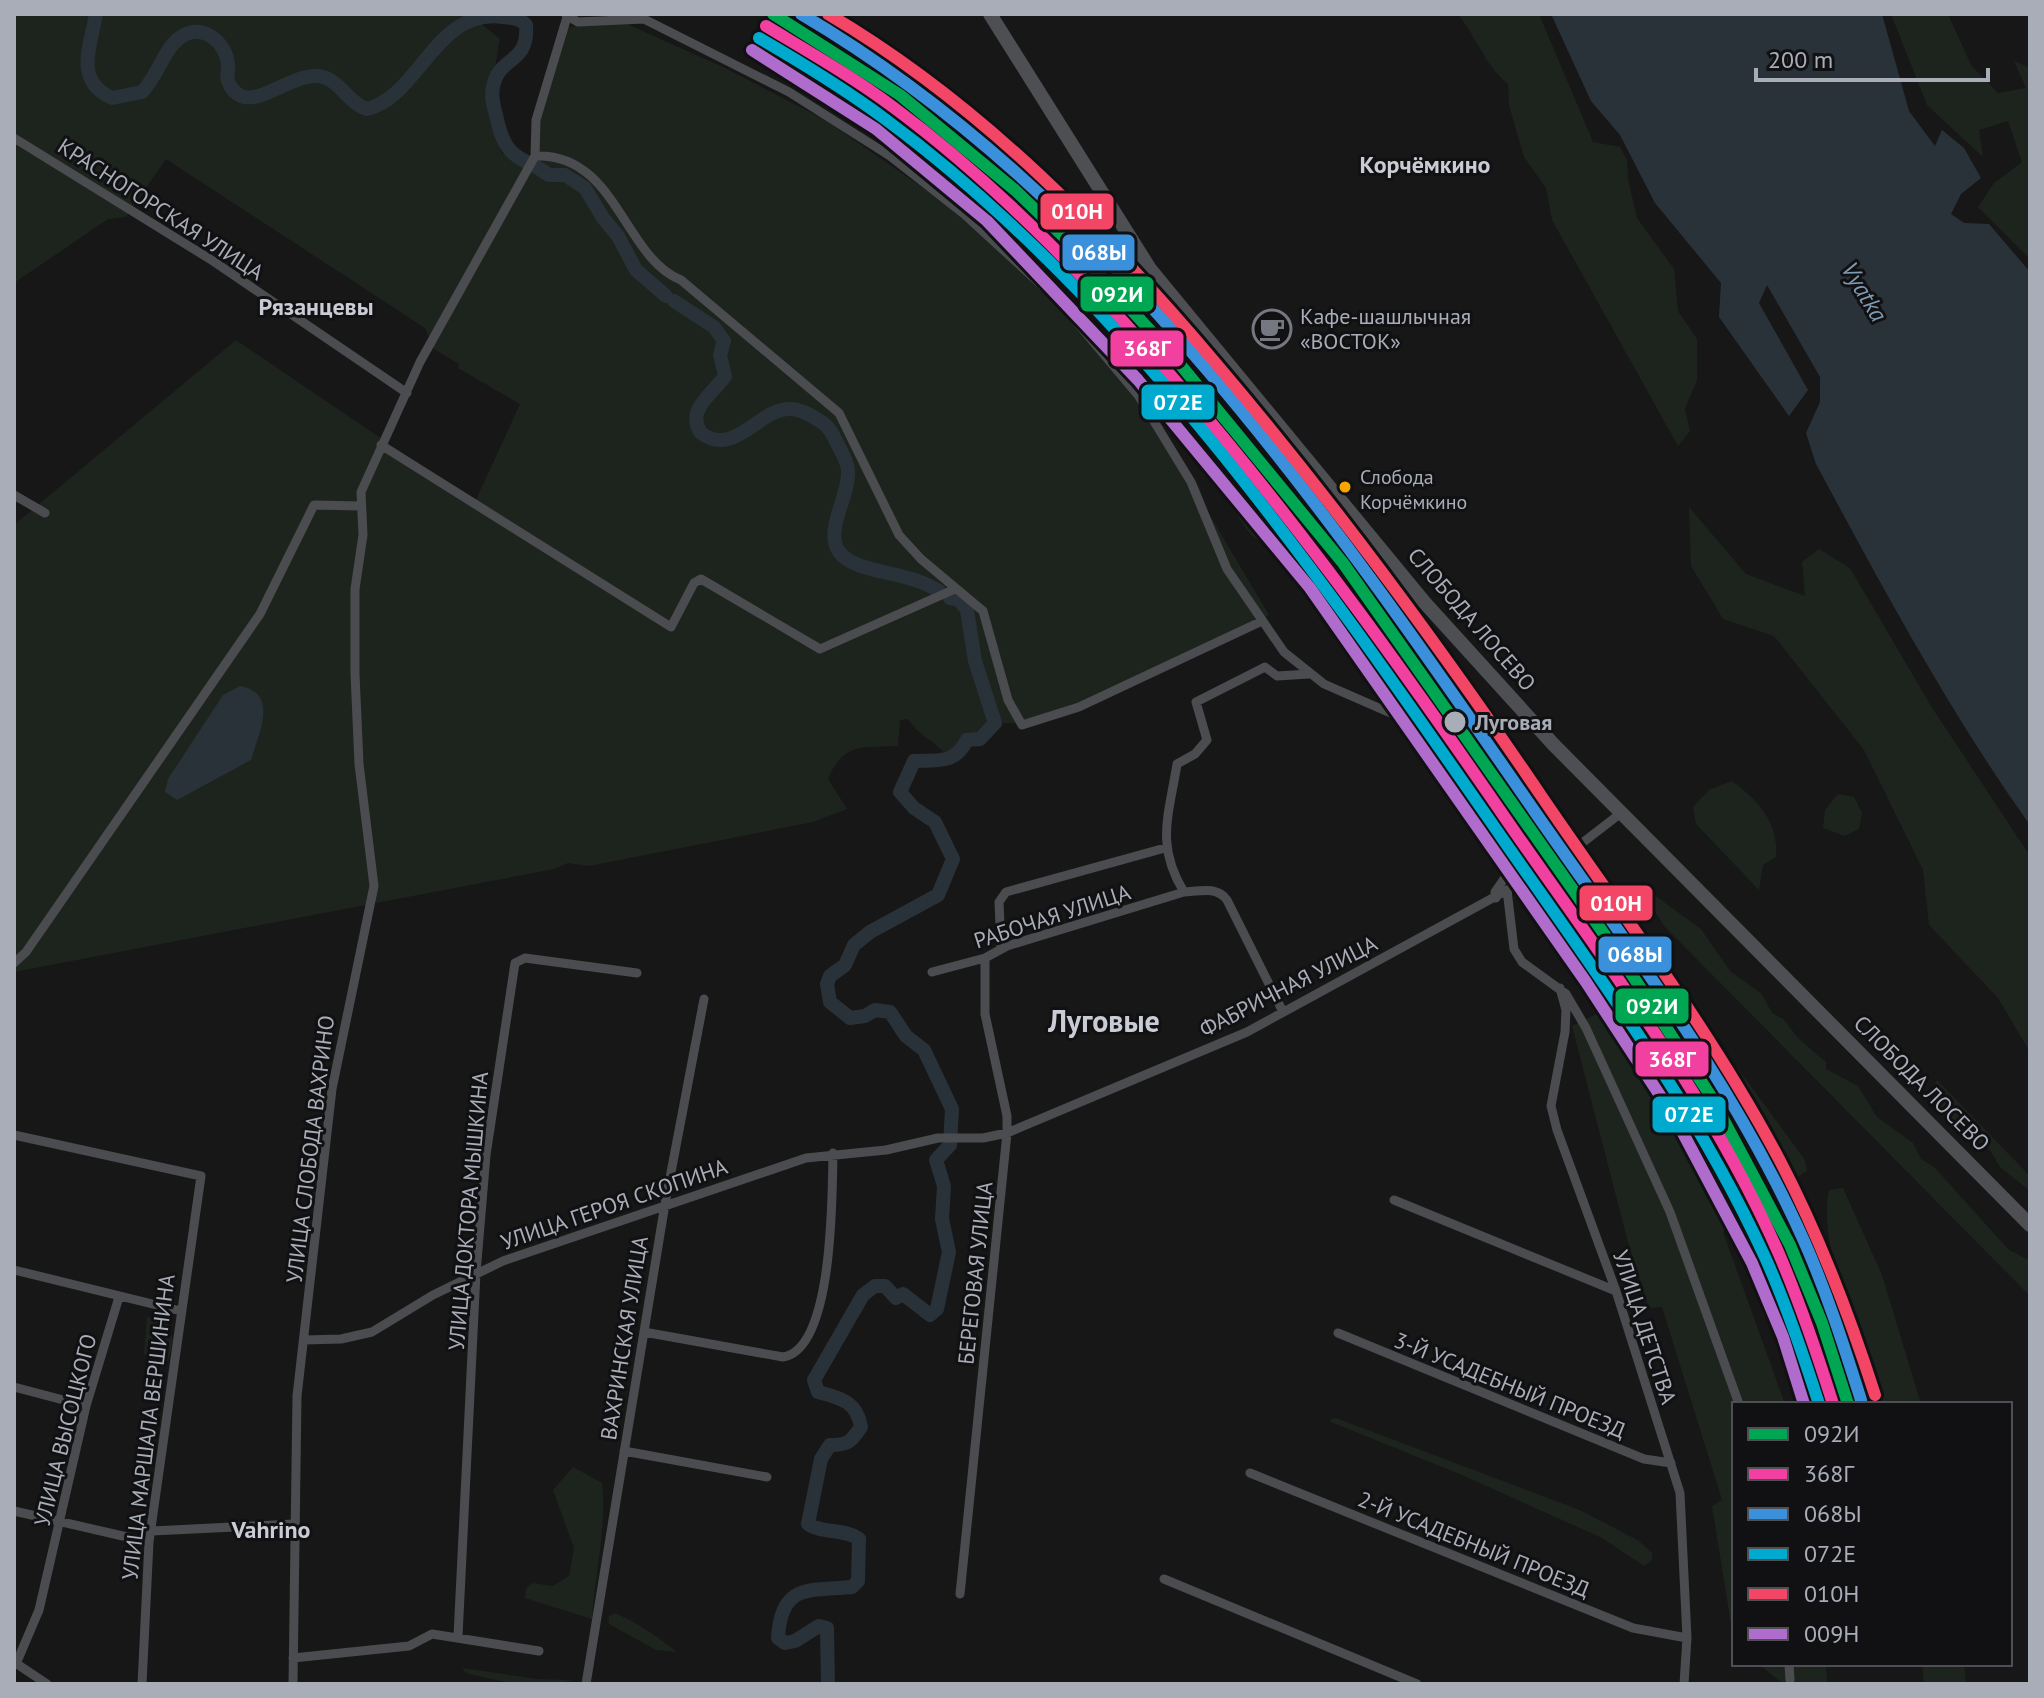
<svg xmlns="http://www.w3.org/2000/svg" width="2044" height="1698" font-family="'PT Sans',sans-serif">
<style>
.green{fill:#1d241e}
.water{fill:#2a3239}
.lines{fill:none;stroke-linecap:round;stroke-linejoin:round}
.river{stroke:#2a3239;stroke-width:14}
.street{stroke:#4b4c50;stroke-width:9}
.primary{stroke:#4d4f52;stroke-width:14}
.rail-1-casing{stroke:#111113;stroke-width:18}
.rail-2-casing{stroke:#111113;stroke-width:18}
.rail-3-casing{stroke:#111113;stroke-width:18}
.rail-4-casing{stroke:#111113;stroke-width:18}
.rail-5-casing{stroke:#111113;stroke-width:18}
.rail-6-casing{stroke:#111113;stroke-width:18}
.rail-1{stroke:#00a651;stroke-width:12}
.rail-2{stroke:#f240a1;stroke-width:12}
.rail-3{stroke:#3a90db;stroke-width:12}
.rail-4{stroke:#00a9ce;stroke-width:12}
.rail-5{stroke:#f34667;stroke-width:12}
.rail-6{stroke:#b06ccc;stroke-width:12}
.bus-dot{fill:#f7a600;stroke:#111113;stroke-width:3}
.stop-dot{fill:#a8adb8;stroke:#111113;stroke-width:3}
.labels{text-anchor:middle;stroke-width:6;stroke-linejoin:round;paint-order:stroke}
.bus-label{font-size:20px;fill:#a8adb8;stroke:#111113;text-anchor:start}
.street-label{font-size:22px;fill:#a8adb8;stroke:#111113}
.poi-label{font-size:22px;fill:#a8adb8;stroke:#111113;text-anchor:start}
.stop-label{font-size:22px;font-weight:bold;fill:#a8adb8;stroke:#111113;text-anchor:start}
.neighbourhood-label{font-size:24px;font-weight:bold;fill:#c9ccd4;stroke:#111113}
.water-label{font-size:24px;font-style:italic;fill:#7f9bb3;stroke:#111113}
.district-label{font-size:30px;font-weight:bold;fill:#c9ccd4;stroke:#111113}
.line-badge{stroke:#111113;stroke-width:3}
.badge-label{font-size:22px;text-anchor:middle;font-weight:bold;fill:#fff}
</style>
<rect width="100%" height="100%" fill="#171717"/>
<path class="green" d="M14 14H478L480 23 500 39C492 80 488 114 502 154L535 156V133L560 28 620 21 723 67 827 121 953 209 1050 294 1140 396 1199 487 1208 512 1269 615 1036 723H995L980 739 967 740 960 754 950 760C935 739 920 738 908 719L900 720 898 746C863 748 843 742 828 779L847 809 813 822 589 866 568 863 554 869 14 972V525L236 340 475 502 520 404 458 368 459 364 434 349 425 328 166 159 126 217 108 219 14 283Z
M1458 14H1539L1593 142 1620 147 1627 160 1628 179 1637 218 1674 269 1678 311 1697 339V380L1685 409 1690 431 1678 446 1552 220 1546 188 1524 157 1509 106 1508 84C1487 68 1476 37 1458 14Z
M1891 14H1948L1971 65 1998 93 2026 88 2014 61 2030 68V259L1978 207 1994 183 2022 162 2008 121 1979 130 1983 157 1927 105Z
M1212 467 1254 480 1420 701 1406 709C1340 673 1320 601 1272 551 1265 543 1254 539 1248 531 1235 514 1230 497 1212 482Z
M1689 507 1746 574 1805 596 1802 562 1819 549 1850 568 1931 706 2030 856V1052L1998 998 1929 925 1923 870 1864 750 1774 636 1723 619 1691 566Z
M1732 781C1758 800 1779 823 1776 857L1763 865 1759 890 1696 824 1693 807 1709 790Z
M1838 794 1854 797 1862 813 1859 829 1845 836 1823 828 1825 810Z
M1646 889 1701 929 1730 971 1762 994 1772 1013 1783 1019 1799 1039 1826 1062V1069L1858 1086 1877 1117 1913 1143 1921 1159 1934 1167 2009 1250 2027 1259 2030 1257V1296L1664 926 1644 894Z
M1607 1009 1647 1063 1635 1039 1638 1031 1644 1032 1655 1042 1721 1150 1759 1228 1748 1234 1733 1212 1723 1232 1785 1404H1734V1643L1712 1506 1722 1500 1662 1307 1649 1308 1629 1246 1572 1026Z
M1724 1060 1736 1066 1805 1160 1807 1171 1797 1177 1789 1176 1721 1065Z
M1937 1080 2030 1176V1191L2000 1167 1990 1150 1947 1118 1930 1091Z
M1843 1188 1882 1275 1921 1404H1879C1861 1346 1817 1247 1829 1190Z
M1755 1246 1767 1250 1773 1262 1788 1271 1801 1322 1835 1404H1796L1747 1256Z
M147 1317 167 1323 173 1341 168 1361 144 1354Z
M1336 1418 1582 1511 1639 1541 1652 1553V1560L1644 1566 1602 1538 1462 1475 1331 1422 1330 1419Z
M573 1467 602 1483C607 1528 595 1573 592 1619L525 1598 526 1589 532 1583 553 1586 569 1576 574 1548 553 1490Z
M615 1613C638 1623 658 1637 677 1652L656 1650 609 1624 608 1617Z
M1759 1664H1826L1827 1684H1783Z
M1922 1664H1964L1966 1684H1924Z
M462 1668 537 1679 573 1680C538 1690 501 1682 466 1673Z"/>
<path class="water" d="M1551 14H1882L1909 111 1935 146 1942 130 1964 148 1981 178 1961 194 1951 214 1964 223 1989 224 2030 272V825C1948 710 1883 588 1816 464L1806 433 1820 402V377L1767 285 1759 303 1808 390 1789 416 1719 317 1721 283 1655 203 1620 135 1591 101Z
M240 686C279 693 259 733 251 760L177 800 165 792 168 779 223 695Z"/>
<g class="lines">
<path class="river" d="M96 14C91 46 73 80 112 98L142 92C158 76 164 48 181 37 201 22 227 42 228 65 229 72 225 76 229 83 231 89 235 93 241 96 261 104 291 75 317 76 339 77 347 103 367 109 419 97 436 7 503 17 512 18 520 18 526 25 529 65 499 55 493 87 490 101 496 111 498 124 503 143 509 154 527 162
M535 166 549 175H565L585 188 603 218 618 236 636 270 666 296
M674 301 714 327 724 341 720 355 725 376C713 394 685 410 701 433 734 458 759 409 789 409 800 408 814 417 823 423 830 428 833 435 837 443 841 451 848 462 848 471 850 495 823 532 840 553 858 575 910 570 940 592
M828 1684 827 1628 819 1626 795 1641 785 1643 778 1638C781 1583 809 1591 852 1587L858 1581 859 1539C844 1528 822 1534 808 1524L821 1459 830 1445C848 1445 851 1442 861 1427 857 1401 840 1398 818 1392L814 1380 863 1295 875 1286H885L896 1298 903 1294 930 1315 937 1309 949 1252 942 1219 944 1186 936 1160 950 1145 952 1109 924 1050 906 1036 890 1012 875 1010 865 1016 850 1018 830 1002 827 984 830 976 845 965 854 945 870 932 938 895 953 859 935 822 914 808 900 792 914 761C939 760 955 764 967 740L980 739 995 723 975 661 967 610 959 600 950 598"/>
<path class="street" d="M566 15 578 22 644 19 789 92 890 156 964 214 1060 302 1138 395 1191 482 1227 569 1284 652 1324 684 1443 736 1519 842 1513 866 1495 892 1496 898
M14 138 213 261 407 393
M535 156C616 152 624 258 681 280L839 413 899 535 921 559 983 611 1008 700 1022 725 1079 707 1260 622
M381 445 671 627 694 583 701 579 820 649 955 589
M14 495 45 513
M1507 890 1514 949 1522 962 1566 994 1586 1028 1670 1212 1739 1404
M1001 949 999 902 1006 892 1165 848
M14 963 26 952 260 614 314 505 361 506
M932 972 985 958 1007 946 1184 892
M1560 988 1566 1010 1565 1032 1551 1106 1557 1130 1616 1291 1680 1493 1687 1638 1684 1684
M1283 1012 1227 900C1217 886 1200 891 1184 892 1155 845 1169 815 1177 764L1195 754 1207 740 1196 702 1265 667 1277 676 1309 674
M14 1135 201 1176 149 1542 142 1684
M1394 1200 1616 1291
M14 1270 181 1311
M644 1332 783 1357C834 1349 832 1193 833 1153
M1338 1333 1644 1459 1671 1463
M304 1340 341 1339 372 1332 433 1295 503 1261 806 1158 886 1150 938 1138H983L1007 1133 1247 1032 1555 864 1621 813
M14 1387 86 1406
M624 1451 767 1477
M1250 1473 1633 1628 1687 1638
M14 1511 149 1542
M152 1531 294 1524
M1164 1579 1417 1684
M960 1594 1007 1133V1116L985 1014V958
M458 1636 476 1273 486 1155 515 963 525 958 637 973
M293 1658 409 1646 432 1634 539 1651
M14 1662 47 1684
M16 1664 39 1610 86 1406 119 1297
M1789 1664 1790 1680
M293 1684 297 1396 332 1089 374 886 359 764 355 674V589L363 535 361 492 420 362 535 156 536 120 567 17
M586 1684 665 1204 704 999"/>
<path class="primary" d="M990 14 1150 269 1425 603 1553 744 2030 1225"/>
<defs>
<path id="rail-1" d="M773 14 900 95 1015 190 1069 242 1170 352 1343 563 1621 958 1712 1098 1790 1245 1822 1323 1848 1404"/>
<path id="rail-2" d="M766 26C809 52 853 77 893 107 1005 190 1101 293 1191 399 1307 535 1409 678 1510 825 1606 963 1711 1099 1779 1254 1800 1303 1817 1353 1833 1404"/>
<path id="rail-3" d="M801 14C1112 197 1334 521 1535 812 1631 950 1735 1086 1804 1241 1827 1293 1844 1346 1861 1400"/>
<path id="rail-4" d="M759 38C802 63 845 89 885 119 1134 303 1327 586 1502 838 1596 973 1695 1105 1764 1255 1786 1303 1803 1354 1819 1404"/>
<path id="rail-5" d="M828 14C981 104 1106 233 1219 367 1336 505 1441 648 1542 797 1623 916 1711 1031 1779 1159 1819 1235 1849 1314 1875 1395"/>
<path id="rail-6" d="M752 50 876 129 987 221 1138 380 1310 588 1586 982 1676 1120 1752 1263 1783 1337 1804 1404"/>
</defs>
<use href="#rail-1" class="rail-1-casing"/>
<use href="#rail-2" class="rail-2-casing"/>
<use href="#rail-3" class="rail-3-casing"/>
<use href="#rail-4" class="rail-4-casing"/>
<use href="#rail-5" class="rail-5-casing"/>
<use href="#rail-6" class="rail-6-casing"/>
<use href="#rail-1" class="rail-1"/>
<use href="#rail-2" class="rail-2"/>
<use href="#rail-3" class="rail-3"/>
<use href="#rail-4" class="rail-4"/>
<use href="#rail-5" class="rail-5"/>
<use href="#rail-6" class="rail-6"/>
</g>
<defs>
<symbol id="cafe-ring" viewBox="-11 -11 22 22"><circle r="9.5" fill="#111113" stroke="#757880" stroke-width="1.5"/><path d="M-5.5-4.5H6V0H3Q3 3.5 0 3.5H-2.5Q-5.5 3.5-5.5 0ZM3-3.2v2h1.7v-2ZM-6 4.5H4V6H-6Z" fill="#757880"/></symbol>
</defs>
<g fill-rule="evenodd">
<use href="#cafe-ring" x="1250" y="307" width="44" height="44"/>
</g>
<circle class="bus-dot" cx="1345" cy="487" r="7"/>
<circle class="stop-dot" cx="1455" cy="722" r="12"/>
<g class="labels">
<g class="bus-label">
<text x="1360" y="484">Слобода<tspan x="1360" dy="25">Корчёмкино</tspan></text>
</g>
<g class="street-label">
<text transform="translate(161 209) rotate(33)" y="8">КРАСНОГОРСКАЯ УЛИЦА</text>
<text transform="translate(1472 619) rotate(49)" y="8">СЛОБОДА ЛОСЕВО</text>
<text transform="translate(1052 916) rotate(-18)" y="8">РАБОЧАЯ УЛИЦА</text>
<text transform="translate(1288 986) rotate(-27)" y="8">ФАБРИЧНАЯ УЛИЦА</text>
<text transform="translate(1922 1083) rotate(45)" y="8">СЛОБОДА ЛОСЕВО</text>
<text transform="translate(310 1149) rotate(-83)" y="8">УЛИЦА СЛОБОДА ВАХРИНО</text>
<text transform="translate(614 1204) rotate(-19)" y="8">УЛИЦА ГЕРОЯ СКОПИНА</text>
<text transform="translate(468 1211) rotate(-85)" y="8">УЛИЦА ДОКТОРА МЫШКИНА</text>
<text transform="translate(975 1273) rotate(-84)" y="8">БЕРЕГОВАЯ УЛИЦА</text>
<text transform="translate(1645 1327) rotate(72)" y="8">УЛИЦА ДЕТСТВА</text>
<text transform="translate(624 1338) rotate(-81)" y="8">ВАХРИНСКАЯ УЛИЦА</text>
<text transform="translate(1510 1385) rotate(22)" y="8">3-Й УСАДЕБНЫЙ ПРОЕЗД</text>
<text transform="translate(148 1427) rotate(-83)" y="8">УЛИЦА МАРШАЛА ВЕРШИНИНА</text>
<text transform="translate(65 1430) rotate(-76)" y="8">УЛИЦА ВЫСОЦКОГО</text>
<text transform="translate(1474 1544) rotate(22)" y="8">2-Й УСАДЕБНЫЙ ПРОЕЗД</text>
</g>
<g class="poi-label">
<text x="1300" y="324">Кафе-шашлычная<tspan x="1300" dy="25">«ВОСТОК»</tspan></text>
</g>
<g class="stop-label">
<text x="1475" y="730">Луговая</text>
</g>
<g class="neighbourhood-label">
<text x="1425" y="173">Корчёмкино</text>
<text x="316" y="315">Рязанцевы</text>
<text x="271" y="1538">Vahrino</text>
</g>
<g class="water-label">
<text transform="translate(1864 292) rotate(59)" y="8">Vyatka</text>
</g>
<g class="district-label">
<text x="1104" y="1032">Луговые</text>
</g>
</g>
<g class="line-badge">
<rect x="1039" y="192" width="76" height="39" rx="8" fill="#f34667"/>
<rect x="1061" y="233" width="75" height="39" rx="8" fill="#3a90db"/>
<rect x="1079" y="275" width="76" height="38" rx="8" fill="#00a651"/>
<rect x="1109" y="329" width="76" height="39" rx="8" fill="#f240a1"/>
<rect x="1140" y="383" width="76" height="38" rx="8" fill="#00a9ce"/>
<rect x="1578" y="884" width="76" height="38" rx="8" fill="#f34667"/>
<rect x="1597" y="935" width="76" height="39" rx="8" fill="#3a90db"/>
<rect x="1614" y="987" width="76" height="38" rx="8" fill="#00a651"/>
<rect x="1634" y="1040" width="76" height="38" rx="8" fill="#f240a1"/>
<rect x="1651" y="1095" width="76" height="39" rx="8" fill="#00a9ce"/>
</g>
<g class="badge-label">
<text x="1077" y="219">010Н</text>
<text x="1099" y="260">068Ы</text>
<text x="1117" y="302">092И</text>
<text x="1147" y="356">368Г</text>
<text x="1178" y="410">072Е</text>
<text x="1616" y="911">010Н</text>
<text x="1635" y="962">068Ы</text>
<text x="1652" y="1014">092И</text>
<text x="1672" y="1067">368Г</text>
<text x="1689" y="1122">072Е</text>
</g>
<rect width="2044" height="1698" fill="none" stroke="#a8adb8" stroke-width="32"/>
<rect x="1732" y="1402" width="280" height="264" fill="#111113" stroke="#4d4f55" stroke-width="2"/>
<rect x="1748" y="1428" width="40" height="12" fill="#00a651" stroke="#4d4f55" stroke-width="2"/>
<text x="1804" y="1442" font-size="24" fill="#a8adb8">092И</text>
<rect x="1748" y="1468" width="40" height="12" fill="#f240a1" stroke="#4d4f55" stroke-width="2"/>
<text x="1804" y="1482" font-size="24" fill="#a8adb8">368Г</text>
<rect x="1748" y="1508" width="40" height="12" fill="#3a90db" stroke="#4d4f55" stroke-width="2"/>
<text x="1804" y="1522" font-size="24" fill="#a8adb8">068Ы</text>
<rect x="1748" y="1548" width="40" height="12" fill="#00a9ce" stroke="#4d4f55" stroke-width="2"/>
<text x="1804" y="1562" font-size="24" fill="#a8adb8">072Е</text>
<rect x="1748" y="1588" width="40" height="12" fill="#f34667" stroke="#4d4f55" stroke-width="2"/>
<text x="1804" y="1602" font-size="24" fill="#a8adb8">010Н</text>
<rect x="1748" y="1628" width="40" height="12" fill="#b06ccc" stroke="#4d4f55" stroke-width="2"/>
<text x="1804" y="1642" font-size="24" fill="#a8adb8">009Н</text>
<path d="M1756 68v12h232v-12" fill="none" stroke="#a8adb8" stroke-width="4"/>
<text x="1768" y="68" font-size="24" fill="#a8adb8" stroke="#111113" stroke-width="6" paint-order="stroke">200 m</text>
</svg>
